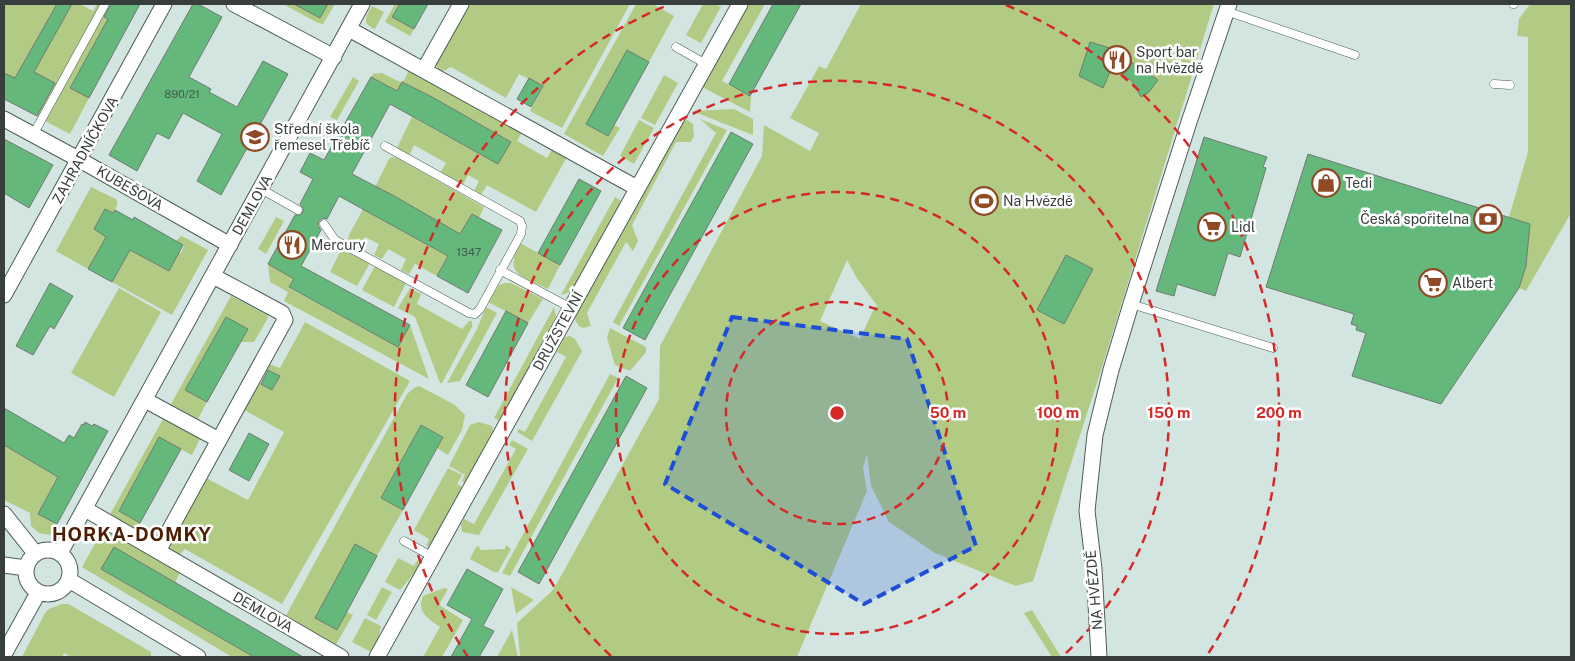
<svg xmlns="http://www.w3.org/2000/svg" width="1575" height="661" font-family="'Public Sans',sans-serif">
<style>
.green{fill:#b2cb84;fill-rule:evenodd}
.building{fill:#64b87b;stroke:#6f7b71}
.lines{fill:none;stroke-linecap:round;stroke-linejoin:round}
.service-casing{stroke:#4d5d58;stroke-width:9}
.minor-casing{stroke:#4d5d58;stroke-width:17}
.service{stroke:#fff;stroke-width:8}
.minor{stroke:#fff;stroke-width:15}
.marked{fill:#1d4ed8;fill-opacity:0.2;stroke:#1d4ed8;stroke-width:4;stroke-dasharray:10 6;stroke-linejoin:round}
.ring{fill:none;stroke:#d62828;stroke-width:2.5;stroke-dasharray:9 6}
.labels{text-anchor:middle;stroke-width:5;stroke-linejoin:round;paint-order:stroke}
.number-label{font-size:11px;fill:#425c4c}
.poi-label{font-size:14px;fill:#373e3c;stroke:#fff;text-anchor:start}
.street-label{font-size:14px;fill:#373e3c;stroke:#fff}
.district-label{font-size:19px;font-weight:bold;letter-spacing:1px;fill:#4c1d03;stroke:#fff}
.centre{fill:#d62828;stroke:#fff;stroke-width:2.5}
.ring-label{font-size:15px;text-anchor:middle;font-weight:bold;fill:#d62828;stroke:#fff;stroke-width:5;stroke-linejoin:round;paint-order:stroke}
</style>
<rect width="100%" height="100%" fill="#d3e5e0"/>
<path class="green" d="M4 4H57L15 79 4 73Z
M72 4H80L93 11 97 4H117L70 87 89 98 70 134 37 117 55 83 34 72Z
M283 4H294L320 18 328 4H335L323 24 318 23Z
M395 4H400L393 17 414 29 410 36 385 22Z
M467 4H630L562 128 530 111 543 86 519 74 506 98 451 67 440 73 435 63Z
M636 4H653L674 16 649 62 627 50 587 124 608 136 614 125 620 128 603 156 564 134Z
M703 4H715L721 7 701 43 686 35Z
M747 4H765L722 81 751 96 750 112 702 87Z
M861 4H1214L1102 367 1033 581 1016 586 935 553 889 522 871 486 867 454 863 468 867 491 797 657H520L517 623 552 591 556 585 659 399 660 346 762 156 764 125 810 151 819 133 790 118 819 66 826 69ZM847 260 856 277 878 307 875 306 860 339 820 321Z
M1530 4H1571V213L1526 291 1519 288 1526 266 1530 224 1509 217 1528 152V37L1517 36 1519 19Z
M372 6 384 12 375 29C361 24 366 16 372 6Z
M409 70 522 132 517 141 547 158 552 149 567 157 536 212 487 185 481 195 474 191 479 181 468 175 463 185 440 173 446 163 414 145 409 156 397 148 412 117 498 164 511 142 482 125 402 82 397 91 371 77 373 74 382 73 400 82 404 80Z
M664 75 678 83 655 125 641 118Z
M353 77 359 81 337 120 330 117Z
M734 109 753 119V135L692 111Z
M700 119 727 130 619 326 613 322 716 133Z
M639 120 654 128 634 164 620 156Z
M687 120 693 124 694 136 691 142H676L632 225 638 241 633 251 626 242 587 313 591 326 583 328 579 326 575 320 576 314 682 122Z
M392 157 397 158 484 207 479 218 472 214 460 234 375 187 389 159Z
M91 187 116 199C119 205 116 207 113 213L105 209 94 229 162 267 169 271 179 252 181 253 184 246 176 241 181 236 186 238 208 250 172 315 112 282 124 261 113 254 88 269 56 251Z
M615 197 621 201 571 292 561 295Z
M363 209 448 256 437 276 415 264 409 274 401 270 406 259 388 249 382 259 374 255 379 244 365 237 359 247 348 240 349 235Z
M276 217 284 221 266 254 258 249Z
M520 243 560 265 548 289C522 276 503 275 520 243Z
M342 248 370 263 357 286 330 272Z
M268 264 294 279 289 288 398 347 410 325 429 379 284 301 288 292 270 282Z
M375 266 406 283 394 307 362 290Z
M505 283H511L543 299 528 323 488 302 499 285Z
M119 288 161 312 114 397 71 373Z
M410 288 421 294 417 304 462 329 469 321H472V327L442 383H440L415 317 398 308Z
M231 296 267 315 268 318 254 342H241L248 329 226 317 185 390 207 402 198 419 171 404Z
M486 307 497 313 460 381 447 383 477 329Z
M554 307 556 317 499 421 494 418Z
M305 322 410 381 282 604 185 549 177 557 172 554 169 541 204 477 248 500 284 432 244 410 259 383 273 390 280 376 267 369 269 364 280 368Z
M610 328 646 347V352L630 371 615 365 607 338Z
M570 336 575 339 582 351 532 441 517 432 519 429 525 432 566 357 557 352 565 337Z
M610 374 618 378 510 576 502 573Z
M419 386 455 405 465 415 462 430 448 455 437 448 443 436 421 425 381 498 403 510 377 556 355 545 315 618 336 630 347 612 353 615 334 648 284 619 407 394 414 388Z
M163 419 200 439 192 455 159 438 119 511 140 523 135 533 108 518Z
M479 422 492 426 494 433 467 484 462 481 465 475 449 466 470 425Z
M512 440 528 449 479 535 462 532 461 524 464 519 474 524 516 449 509 445Z
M4 445 58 477 38 514 57 524 50 535 39 533 31 526 30 513 4 500Z
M448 468 462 475 457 484 464 488 431 545 426 546 429 539 414 530Z
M103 529 180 572 175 583 101 569 254 657H232L82 567Z
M506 545 511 549 498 572H494L470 559 476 547 479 546 480 550 505 549Z
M398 558 414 566 419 558 422 560 421 565 400 590 385 582Z
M382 587 392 592 376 620 367 615Z
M511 587 534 600 516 614Z
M444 588 448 589 439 605 463 620 442 657H423L440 627C428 618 416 612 423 596Z
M62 604H68L72 606 151 652V657H71L64 653 62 657H22L45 613 49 609Z
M1032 610 1061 657H1052L1024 613Z
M365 618 381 626 378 641 371 652 352 642Z
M512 630 518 657H497Z"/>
<path class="building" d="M57 4H72L34 72 55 83 37 116 4 99V73L15 78Z
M111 4H140L89 98 70 88 108 19 104 17Z
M193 4H198L222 17 189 77 211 89 209 92 237 107 263 61 288 74 221 195 197 181 222 134 183 113 169 139 157 133 137 171 109 155Z
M294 4H328L320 18Z
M400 4H428L414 29 392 17Z
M773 4H801L750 96 729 84Z
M1090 42 1110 48 1158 80 1149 92 1141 97 1132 81 1112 67 1103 88 1079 76Z
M627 50 649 62 608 136 586 124Z
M371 77 397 91 402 82 432 97 511 142 498 164 390 104 352 174 396 197 460 234 472 214 502 230 468 293 437 276 448 256 339 196 327 219 323 218 319 221 318 225 321 230 301 266 410 325 398 347 289 287 294 279 268 264 295 215H300L303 212V208L300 204 313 179 300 172 310 153 324 160Z
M529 78 543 86 531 107 517 99Z
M731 132 753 144 645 340 623 328Z
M1204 137 1267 157 1263 167 1266 168 1240 257 1228 253 1215 296 1177 284 1174 296 1156 291Z
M4 139 53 165 29 208 4 193Z
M1308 154 1530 224 1526 266 1519 288 1441 404 1352 376 1366 333 1356 330 1357 326 1351 324 1354 314 1266 287Z
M579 179 601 191 560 265 538 253Z
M105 209 113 213 115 210 133 220 134 217 183 245 169 271 130 250 112 282 88 269 106 237 94 229Z
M1066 255 1093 269 1064 324 1037 310Z
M50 283 73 296 54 329 50 326 33 355 16 346Z
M506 311 528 323 488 397 466 385Z
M226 317 248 329 207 402 185 390Z
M268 370 280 376 272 390 261 384Z
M626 376 647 388 539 584 518 572Z
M4 408 64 443 69 435 74 438 82 424 84 425 85 422 92 426 94 424 108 431 57 524 38 514 58 477 4 445Z
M421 425 443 437 403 510 381 498Z
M249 433 269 444 249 481 229 470Z
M159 437 181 449 140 523 119 511Z
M355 544 377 556 337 630 315 618Z
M114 547 233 616 303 657H254L101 569Z
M467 569 503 589 483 626 494 631 479 657H451L472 619 447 605Z"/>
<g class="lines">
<defs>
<path id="service" d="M1513 4H1514
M1226 11 1355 55
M676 47 706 64
M1494 84 1510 85
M33 135 105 4
M261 189 298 210
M324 224 335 240 469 313 475 314 480 309 521 234 522 226 520 221 385 146
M500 270 571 308
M1131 304 1273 348
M404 541 433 557"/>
<path id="minor" d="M234 4 334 57
M349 29 637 188
M424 70 461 4
M4 119 80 160 230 245
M4 295 164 4
M145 400 219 440
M85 509 341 657
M4 514 35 553
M26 572a22 22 0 1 1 44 0a22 22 0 1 1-44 0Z
M158 551 285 320 282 313 213 276
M60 553 362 4
M4 565 26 568
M69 580 198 657
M4 654 38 593
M377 657 740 4
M1099 657 1094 569 1087 511 1095 435 1111 370 1131 304 1189 122 1229 4"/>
</defs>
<use href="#service" class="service-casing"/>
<use href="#minor" class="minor-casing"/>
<use href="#service" class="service"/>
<use href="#minor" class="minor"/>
</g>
<path class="marked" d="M732 317 907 339 976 546 864 604 665 484Z"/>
<g class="ring">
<circle cx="837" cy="413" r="111"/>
<circle cx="837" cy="413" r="221"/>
<path d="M611 656A332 332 0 1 1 1063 656"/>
<path d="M468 657A442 442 0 0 1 668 5M1006 5A442 442 0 0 1 1206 657"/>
</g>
<defs>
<symbol id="restaurant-ring" viewBox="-11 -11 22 22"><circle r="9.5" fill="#fff" stroke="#914a26" stroke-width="1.5"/><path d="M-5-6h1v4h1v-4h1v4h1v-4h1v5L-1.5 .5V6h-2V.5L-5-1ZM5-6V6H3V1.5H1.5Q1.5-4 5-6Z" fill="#914a26"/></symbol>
<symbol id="school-ring" viewBox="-11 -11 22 22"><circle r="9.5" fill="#fff" stroke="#914a26" stroke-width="1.5"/><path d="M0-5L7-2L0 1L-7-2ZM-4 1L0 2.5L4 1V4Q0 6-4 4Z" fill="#914a26"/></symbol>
<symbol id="shop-ring" viewBox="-11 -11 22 22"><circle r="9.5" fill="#fff" stroke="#914a26" stroke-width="1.5"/><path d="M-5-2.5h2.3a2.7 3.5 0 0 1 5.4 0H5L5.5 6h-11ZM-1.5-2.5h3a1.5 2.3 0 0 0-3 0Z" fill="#914a26"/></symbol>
<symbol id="stadium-ring" viewBox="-11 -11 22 22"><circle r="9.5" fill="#fff" stroke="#914a26" stroke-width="1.5"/><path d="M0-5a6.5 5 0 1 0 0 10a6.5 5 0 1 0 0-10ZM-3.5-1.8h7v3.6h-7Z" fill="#914a26"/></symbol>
<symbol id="bank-ring" viewBox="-11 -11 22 22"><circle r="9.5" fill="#fff" stroke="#914a26" stroke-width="1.5"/><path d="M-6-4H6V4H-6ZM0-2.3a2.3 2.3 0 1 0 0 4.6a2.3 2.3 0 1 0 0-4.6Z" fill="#914a26"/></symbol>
<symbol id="supermarket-ring" viewBox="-11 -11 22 22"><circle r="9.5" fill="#fff" stroke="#914a26" stroke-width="1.5"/><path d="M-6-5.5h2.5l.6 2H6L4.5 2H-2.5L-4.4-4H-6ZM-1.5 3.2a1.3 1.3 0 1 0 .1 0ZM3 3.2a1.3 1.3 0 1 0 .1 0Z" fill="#914a26"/></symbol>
</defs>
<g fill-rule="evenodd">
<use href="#restaurant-ring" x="1101" y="44" width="32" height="32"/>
<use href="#school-ring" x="239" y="121" width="32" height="32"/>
<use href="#shop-ring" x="1310" y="167" width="32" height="32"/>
<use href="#stadium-ring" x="968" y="185" width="32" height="32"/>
<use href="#bank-ring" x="1472" y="203" width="32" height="32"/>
<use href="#supermarket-ring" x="1196" y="211" width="32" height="32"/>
<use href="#restaurant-ring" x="276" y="229" width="32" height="32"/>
<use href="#supermarket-ring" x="1417" y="267" width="32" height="32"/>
</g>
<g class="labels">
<g class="number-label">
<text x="182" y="98">890/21</text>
<text x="469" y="256">1347</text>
</g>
<g class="poi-label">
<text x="1136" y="57">Sport bar<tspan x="1136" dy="16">na Hvězdě</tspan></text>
<text x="274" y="134">Střední škola<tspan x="274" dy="16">řemesel Třebíč</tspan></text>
<text x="1345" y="188">Tedi</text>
<text x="1003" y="206">Na Hvězdě</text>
<text x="1469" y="224" text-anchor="end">Česká spořitelna</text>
<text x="1231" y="232">Lidl</text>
<text x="311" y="250">Mercury</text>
<text x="1452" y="288">Albert</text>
</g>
<g class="street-label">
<text transform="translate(85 150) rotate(-61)" y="5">ZAHRADNÍČKOVA</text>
<text transform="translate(130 188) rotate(30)" y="5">KUBEŠOVA</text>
<text transform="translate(252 205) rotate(-61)" y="5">DEMLOVA</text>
<text transform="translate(558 331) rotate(-61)" y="5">DRUŽSTEVNÍ</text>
<text transform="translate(1094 590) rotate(-95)" y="5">NA HVĚZDĚ</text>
<text transform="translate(263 612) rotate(30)" y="5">DEMLOVA</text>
</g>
<g class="district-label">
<text x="132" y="541">HORKA-DOMKY</text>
</g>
</g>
<circle cx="837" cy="413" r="8" class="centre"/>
<g class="ring-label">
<text x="948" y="418">50 m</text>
<text x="1058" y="418">100 m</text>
<text x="1169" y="418">150 m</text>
<text x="1279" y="418">200 m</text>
</g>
<rect width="1575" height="661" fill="none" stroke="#373e3c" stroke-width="10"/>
</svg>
